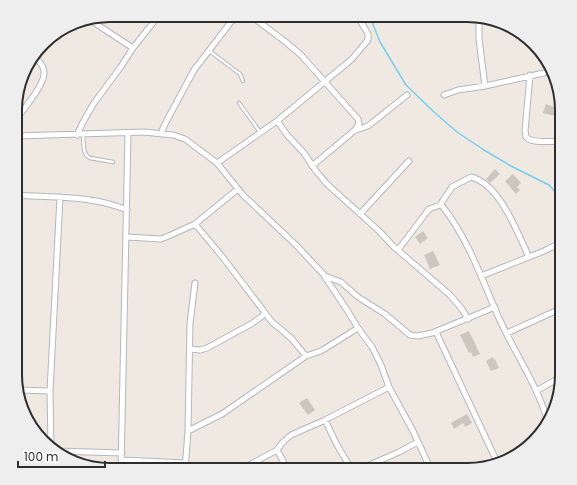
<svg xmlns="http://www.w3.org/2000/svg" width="577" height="485" font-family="Poppins,sans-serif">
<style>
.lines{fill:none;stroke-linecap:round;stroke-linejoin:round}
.stream{stroke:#75cff0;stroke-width:1.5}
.building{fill:#cbc7bf}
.service-casing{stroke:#b4b7c1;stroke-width:4.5}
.minor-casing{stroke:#b4b7c1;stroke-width:7}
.service{stroke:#fff;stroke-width:2.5}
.minor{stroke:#fff;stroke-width:5}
.rim{fill:none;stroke:#2e2e2e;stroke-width:2}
</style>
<rect width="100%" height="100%" fill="#efe9e1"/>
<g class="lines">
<path class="stream" d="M370 17 380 42 406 85 434 112 457 132 484 150 511 166 549 185 562 199"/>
</g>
<path class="building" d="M546 104 557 108 555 116 543 113Z
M495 169 500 174 490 183 486 179Z
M513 174 521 183 517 187 520 190 516 194 505 181Z
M423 231 428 238 420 244 415 237Z
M433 251 440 265 430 269 424 255Z
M469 331 480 354 473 357 471 352 469 353 460 335Z
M493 357 494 360 495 359 499 368 491 371 486 361Z
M307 398 315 410 308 415 299 403Z
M467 414 472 423 465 427 463 423 454 429 451 423Z"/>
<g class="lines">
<defs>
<path id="service" d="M208 50 240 74 243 81
M239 103 260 132
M83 135C84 143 82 154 90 158L113 162"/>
<path id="minor" d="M479 17V39L485 86
M254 18 287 43 301 55 358 119 359 124 355 130 312 166
M90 20 133 48
M530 75 525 131C525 132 526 135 526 137 531 144 554 141 562 141
M444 95 458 90 485 86 553 71
M16 120C23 109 46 84 44 71 43 64 38 60 33 56
M277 121 288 136 304 153 316 171 327 184 378 230 393 246 450 295 462 309 468 319
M356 130 368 126 407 95
M161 133 166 122 194 70 234 18
M77 135 83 122 94 103 120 68 133 48 156 19
M16 136 144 132 173 135 185 139 217 163 243 195 297 246 325 276 341 282 358 297 385 314 410 335 418 336 432 333 495 307
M217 163 277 121 311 93 352 59 368 40V34L358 17
M559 183 562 188
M16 195C53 198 92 195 127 210
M440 205 452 187 471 177C500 184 517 232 529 257
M360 214 409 161
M195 224 221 255 272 322 291 338 306 356
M127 237 161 239 171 235 195 224 238 189
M398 250 429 209 440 205 443 207C468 239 482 279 498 316 514 352 537 384 548 422
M481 276 544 251 562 242
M325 277 347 310 358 328 372 347 381 365 389 387 413 431 431 470
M436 332 498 464
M507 333 562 308
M190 349 200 350 207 348 251 324 261 317 265 313
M18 390 50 391
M536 391 561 377
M325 420 337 445 352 470
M188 431 222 414 306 356 321 351 358 328
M51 448 50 391 60 197
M277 450 288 470
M57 451 122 453
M122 460 186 463
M121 470 128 133
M185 470 188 431 190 323 195 283
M240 470 277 450 282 443 291 435 323 421 389 387
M358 470 399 452 418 442"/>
</defs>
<use href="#service" class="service-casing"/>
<use href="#minor" class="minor-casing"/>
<use href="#service" class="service"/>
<use href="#minor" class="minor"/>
</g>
<path d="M0 0H577V485H0ZM110 22H467A88 88 0 0 1 555 110V375A88 88 0 0 1 467 463H110A88 88 0 0 1 22 375V110A88 88 0 0 1 110 22Z" fill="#eee" fill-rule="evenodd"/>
<path class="rim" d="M110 22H467A88 88 0 0 1 555 110V375A88 88 0 0 1 467 463H110A88 88 0 0 1 22 375V110A88 88 0 0 1 110 22Z"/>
<path d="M18 461v6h87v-6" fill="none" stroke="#2e2e2e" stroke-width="2"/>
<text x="24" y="461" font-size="12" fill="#2e2e2e" stroke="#ffffff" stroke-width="3" paint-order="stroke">100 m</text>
</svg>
